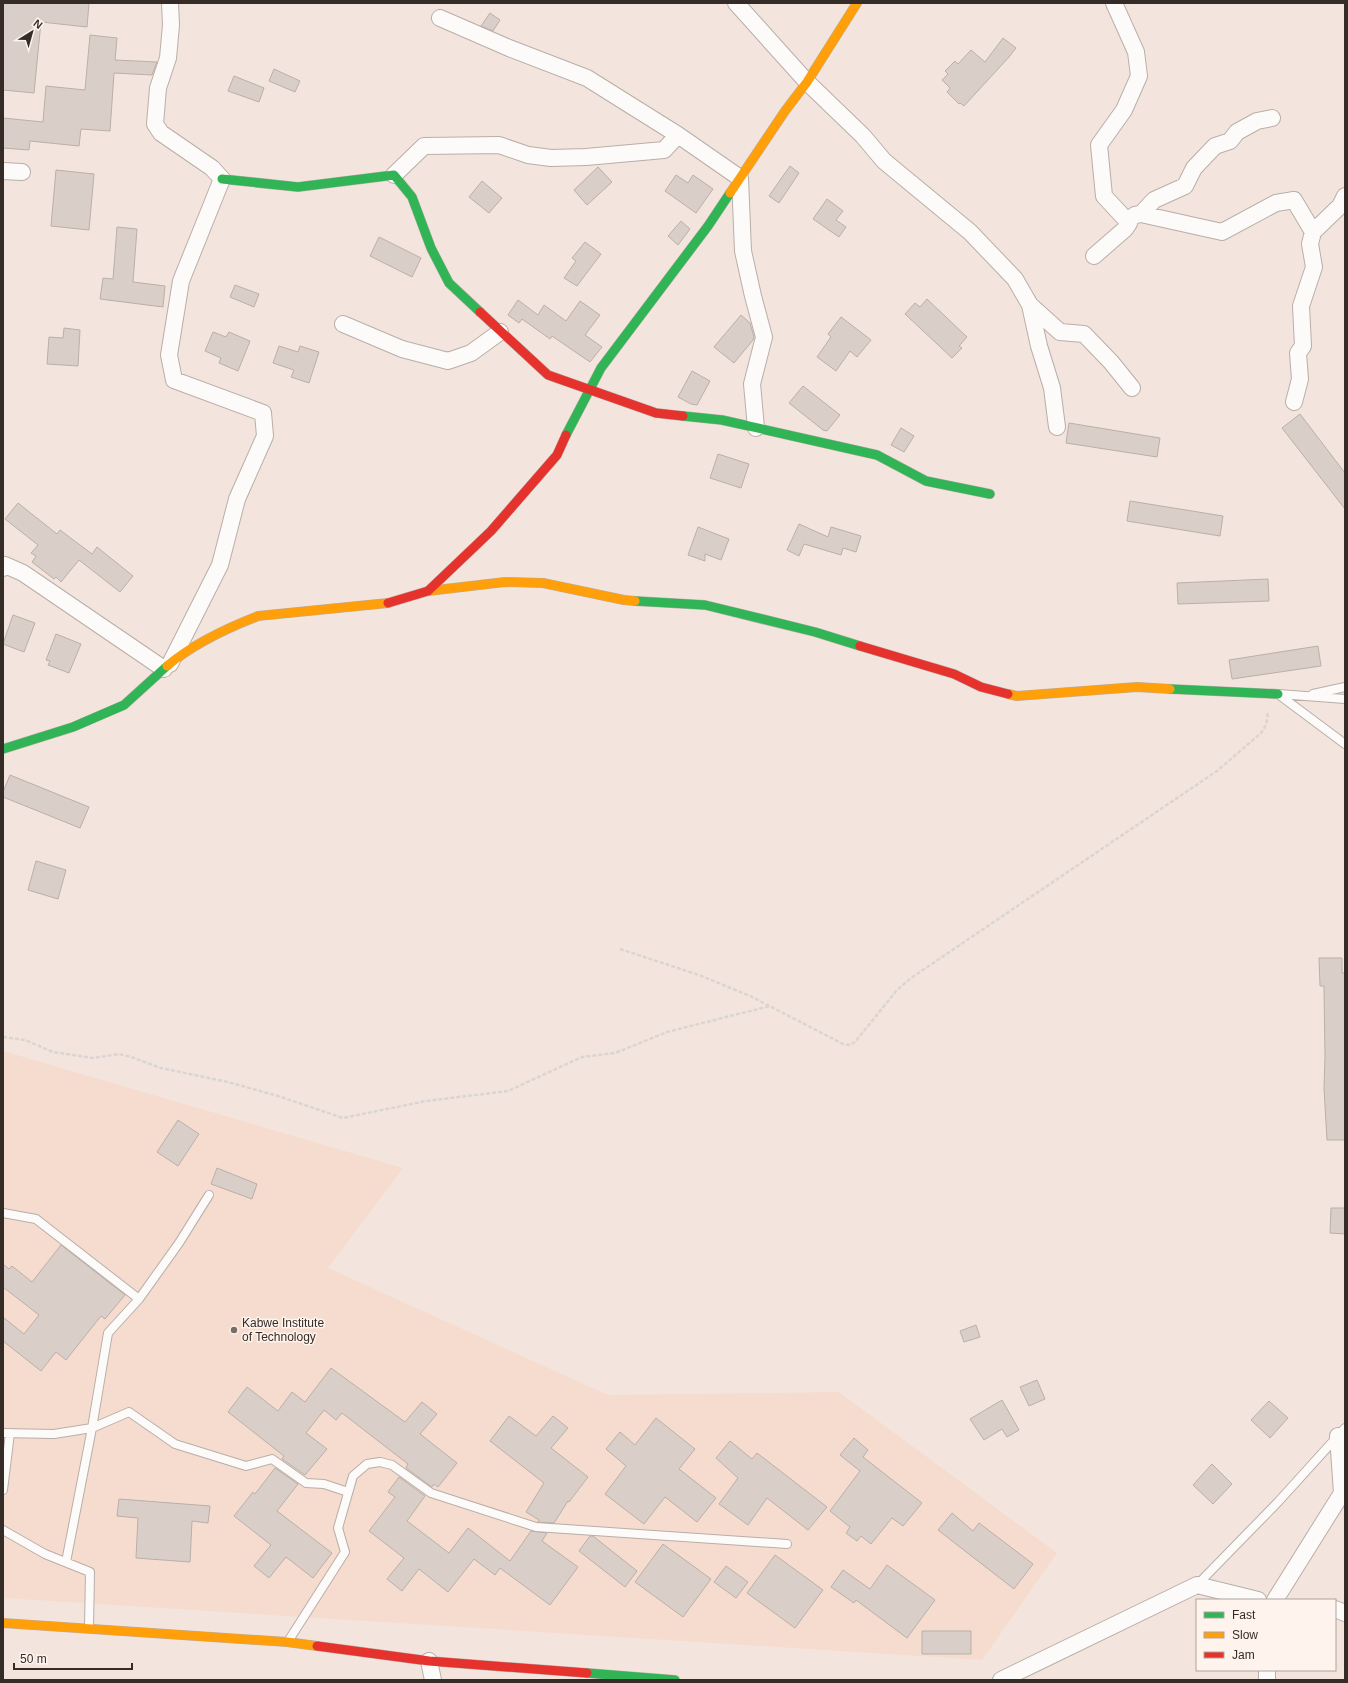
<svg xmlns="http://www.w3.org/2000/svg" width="1348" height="1683" font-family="Arial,sans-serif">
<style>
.built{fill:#f5dcce}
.building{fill:#d9cec8;stroke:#baafa9}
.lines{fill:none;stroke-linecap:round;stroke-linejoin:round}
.lane-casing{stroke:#b9aea8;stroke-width:10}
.street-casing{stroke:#b9aea8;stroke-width:18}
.fast-casing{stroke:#b9aea8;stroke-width:10}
.slow-casing{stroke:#b9aea8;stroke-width:10}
.jam-casing{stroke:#b9aea8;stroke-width:10}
.path{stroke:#dad5d3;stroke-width:2.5;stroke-dasharray:4 2;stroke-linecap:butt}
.lane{stroke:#fdfbfa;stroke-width:8}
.street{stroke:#fdfbfa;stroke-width:16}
.fast{stroke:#30b455;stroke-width:9}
.slow{stroke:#ff9f0a;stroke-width:9}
.jam{stroke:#e5322d;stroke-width:9}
.poi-dot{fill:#786d67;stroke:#fef3ed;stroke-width:1.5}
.labels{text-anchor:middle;stroke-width:3;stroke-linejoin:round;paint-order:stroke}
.poi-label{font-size:12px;fill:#362c27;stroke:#fef3ed;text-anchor:start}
</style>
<rect width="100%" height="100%" fill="#f3e5dd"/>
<path class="built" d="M3 1051 403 1168 328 1268 608 1395 839 1392 1057 1553 982 1660 3 1598Z"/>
<path class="building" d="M3 3H89L87 27 41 22 34 93 3 90Z
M490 13 500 20 493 31 481 26Z
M90 35 117 38 115 60 157 62 152 75 114 73 110 131 81 129 79 146 30 141 29 150 3 148V118L43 122 46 86 85 90Z
M1003 38 1016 48 1009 57 964 106 960 103 959 104 947 92 950 88 942 80 948 74 945 71 955 61 958 64 971 50 985 62Z
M274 69 300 81 295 92 269 81Z
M234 76 264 88 259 102 228 91Z
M790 166 799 173 779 203 769 196Z
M598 167 612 182 587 205 574 190Z
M56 170 94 174 89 230 51 226Z
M676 175 688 183 693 175 713 189 696 213 665 191Z
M482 181 502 198 489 213 469 197Z
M827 199 843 211 836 220 846 227 839 237 813 219Z
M681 221 690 229 678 245 668 236Z
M117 227 137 229 133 282 165 286 163 307 100 299 103 278 113 279Z
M379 237 421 258 412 277 370 256Z
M585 242 601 254 577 286 564 278 576 261 572 258Z
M235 285 259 294 254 307 230 297Z
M927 299 967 337 959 346 962 348 952 358 905 314 915 303 920 307Z
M518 300 538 315 544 305 566 321 580 301 600 315 585 335 602 347 590 362 552 336 550 339 522 319 519 323 508 315Z
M741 315 750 323 754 337 753 340 734 363 714 347Z
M841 317 871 340 857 357 850 351 836 371 817 357 831 337 828 334Z
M64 328 80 330 78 366 47 364 49 337 63 338Z
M213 332 226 337 229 332 250 341 238 371 219 363 221 358 205 351Z
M279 346 298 352 300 346 319 352 309 383 291 377 294 370 273 363Z
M692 371 710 381 697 405 691 404 678 397Z
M803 386 840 415 827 431 823 430 789 403Z
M1300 414 1345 473V509L1282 428Z
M1069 423 1160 438 1157 457 1066 443Z
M901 428 914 436 904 452 891 445Z
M718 454 749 464 741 488 710 478Z
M1130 501 1223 516 1220 536 1127 521Z
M18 503 57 534 60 530 92 554 97 547 133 576 120 592 79 560 61 582 56 577 54 579 32 562 36 556 31 553 38 545 5 519Z
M799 524 828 537 831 527 861 536 856 552 843 548 841 555 804 544 799 556 787 550Z
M698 527 729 539 721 560 705 554V561L688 555Z
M1268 579 1269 601 1178 604 1177 583Z
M13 615 35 623 24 652 3 644Z
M56 634 81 644 69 673 48 665 50 661 46 660Z
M1318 646 1321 666 1232 679 1229 660Z
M10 775 89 807 80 828 3 797V792Z
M36 861 66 870 58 899 28 890Z
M1319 958H1342V973H1345V1140H1327L1324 1088 1325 1057 1324 986H1320Z
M178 1120 199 1134 178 1166 157 1152Z
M217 1168 257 1184 252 1199 211 1184Z
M1331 1208H1345V1234L1330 1233Z
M61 1245 125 1295 105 1319 101 1316 66 1360 56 1352 41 1371 3 1341V1317L24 1334 39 1315 3 1287V1264L9 1269 12 1266 32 1282Z
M976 1325 980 1337 964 1342 960 1331Z
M331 1368 405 1422 422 1402 437 1414 420 1434 457 1463 438 1487 434 1484 432 1487 406 1468 408 1464 342 1413 336 1420 324 1410 306 1433 327 1449 305 1475 282 1459 284 1456 228 1412 247 1387 278 1411 292 1392 305 1402Z
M1037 1380 1045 1399 1029 1406 1020 1387Z
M1002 1400 1019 1430 1007 1437 1002 1429 984 1440 970 1419Z
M1269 1401 1288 1418 1270 1438 1251 1420Z
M509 1416 536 1436 553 1416 568 1428 551 1448 588 1477 569 1502 568 1501 554 1523 538 1522 539 1520 526 1512 544 1483 490 1441Z
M656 1418 695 1449 679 1469 716 1498 697 1522 665 1497 644 1524 605 1494 626 1466 606 1449 620 1432 635 1445Z
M854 1438 868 1450 863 1457 922 1503 903 1526 892 1518 871 1544 861 1536 857 1541 846 1533 850 1527 830 1511 860 1471 840 1455Z
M730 1441 752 1459 757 1453 827 1507 808 1530 767 1498 748 1525 719 1504 738 1478 716 1458Z
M1212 1464 1232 1484 1213 1504 1193 1485Z
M275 1468 298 1484 277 1511 332 1553 313 1578 286 1557 269 1578 254 1566 271 1545 234 1516 253 1492 255 1494Z
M399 1477 425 1496 407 1521 449 1553 468 1528 510 1561 531 1531 547 1533 542 1541 578 1567 550 1605 500 1568 495 1575 474 1559 448 1592 419 1569 402 1591 387 1579 404 1558 369 1531 395 1497 388 1492Z
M119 1499 210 1506 208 1523 192 1521 190 1562 136 1558 138 1518 117 1516Z
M952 1513 973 1531 979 1523 1033 1564 1014 1589 938 1530Z
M590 1536H593L637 1571 625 1587 579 1551Z
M663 1544 711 1579 683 1617 635 1582Z
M775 1555 823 1590 795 1628 747 1593Z
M887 1565 935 1600 907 1638 856 1600 854 1603 831 1587 843 1570 870 1589Z
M726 1566 748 1582 736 1598 714 1582Z
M922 1631H971V1654H922Z"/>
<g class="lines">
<defs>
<path id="lane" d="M1278 694 1345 744
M1279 694 1345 699
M1313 694 1345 687
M3 1213 36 1219 139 1299 108 1333 92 1428 54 1434 3 1433
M139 1299 179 1243 209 1195
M3 1490 10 1433
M3 1530 45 1554 90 1572 89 1628
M66 1562 92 1428 129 1412 175 1444 246 1466 272 1459 306 1483 324 1484 348 1492
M1197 1585 1278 1502 1345 1428
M289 1640 345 1552 338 1528 353 1476 367 1464 380 1462 392 1465 431 1493 536 1527 787 1544"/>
<path id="street" d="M736 3 807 82 863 136 884 161 970 232 1015 279 1030 305 1060 332 1084 334 1111 362 1132 388
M440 18 509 48 587 78 678 135 740 178 743 251 753 296 764 337 752 384 756 428
M3 171 22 172
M394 175 424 146 499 145 528 155 551 158 586 157 664 150 678 135
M1141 214 1154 200 1185 186 1194 168 1215 146 1230 141 1237 132 1257 121 1272 118
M1127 221 1135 215 1141 214 1222 232 1276 203 1294 200 1313 232
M1094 256 1125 229 1129 223 1104 196 1099 145 1124 110 1139 76 1136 52 1114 3
M1030 305 1039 346 1052 388 1057 427
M343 324 402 349 448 361 471 353 500 332
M1294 402 1300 379 1298 353 1303 346 1301 306 1314 267 1310 244 1313 232 1340 206 1345 196
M3 568 5 565 23 573 164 669
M170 664 220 565 237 499 265 436 263 413 174 380 169 355 181 281 222 179 212 168 161 133 155 124 158 88 168 58 171 25 170 3
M1275 1600 1342 1493 1338 1436
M1335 1609 1345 1613
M429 1661 433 1680
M1001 1680 1197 1585 1258 1600
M1267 1680V1670"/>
<path id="fast" d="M222 179 298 187 394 175 412 197 431 248 449 283 480 312
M683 416 722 420 877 455 926 481 990 494
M566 435 601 368 708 226 730 193
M635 601 705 605 815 632 860 646
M1170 689 1278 694
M3 749 73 727 124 705 167 666
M587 1673 675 1680"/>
<path id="slow" d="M730 193 785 111 807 82 857 3
M428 591 505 582 543 583 624 600 635 601
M167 666C193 644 227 628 258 616L388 603
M1008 694 1017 696 1137 687 1170 689
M3 1623 287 1642 317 1646"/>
<path id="jam" d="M480 312 548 375 656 413 683 416
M388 603 428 591 491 531 557 455 566 435
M860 646 954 674 981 687 1008 694
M317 1646 429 1661 587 1673"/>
</defs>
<use href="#lane" class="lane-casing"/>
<use href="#street" class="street-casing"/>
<use href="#fast" class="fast-casing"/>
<use href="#slow" class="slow-casing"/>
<use href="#jam" class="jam-casing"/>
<path class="path" d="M620 949 699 975 750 996 843 1044 850 1045 855 1042 897 990 911 978 1217 771 1261 733 1266 725 1268 712
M3 1037 25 1040 53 1052 93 1058 119 1054 131 1057 161 1068 228 1082 278 1096 343 1118 426 1101 508 1091 582 1057 615 1053 667 1032 770 1006"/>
<use href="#lane" class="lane"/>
<use href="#street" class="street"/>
<use href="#fast" class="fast"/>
<use href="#slow" class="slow"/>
<use href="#jam" class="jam"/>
</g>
<circle class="poi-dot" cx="234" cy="1330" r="4"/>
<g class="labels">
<g class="poi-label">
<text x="242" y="1327">Kabwe Institute<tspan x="242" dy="14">of Technology</tspan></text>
</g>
</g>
<rect width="1348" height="1683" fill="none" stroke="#362c27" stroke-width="8"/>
<rect x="1196" y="1599" width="140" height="72" fill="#fef3ed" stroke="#aea39e"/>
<rect x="1204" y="1612" width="20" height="6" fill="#30b455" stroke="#aea39e"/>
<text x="1232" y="1619" font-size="12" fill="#362c27">Fast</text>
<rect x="1204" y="1632" width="20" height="6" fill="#ff9f0a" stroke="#aea39e"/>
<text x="1232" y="1639" font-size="12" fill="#362c27">Slow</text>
<rect x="1204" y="1652" width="20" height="6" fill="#e5322d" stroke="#aea39e"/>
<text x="1232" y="1659" font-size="12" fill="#362c27">Jam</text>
<g transform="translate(32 32) rotate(37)" stroke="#fef3ed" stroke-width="3" paint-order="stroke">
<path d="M0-3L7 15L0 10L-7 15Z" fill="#362c27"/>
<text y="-6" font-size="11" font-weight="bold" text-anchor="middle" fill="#362c27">N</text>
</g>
<path d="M14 1663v6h118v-6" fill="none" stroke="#362c27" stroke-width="2"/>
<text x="20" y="1663" font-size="12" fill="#362c27" stroke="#fef3ed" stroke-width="3" paint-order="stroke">50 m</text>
</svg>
